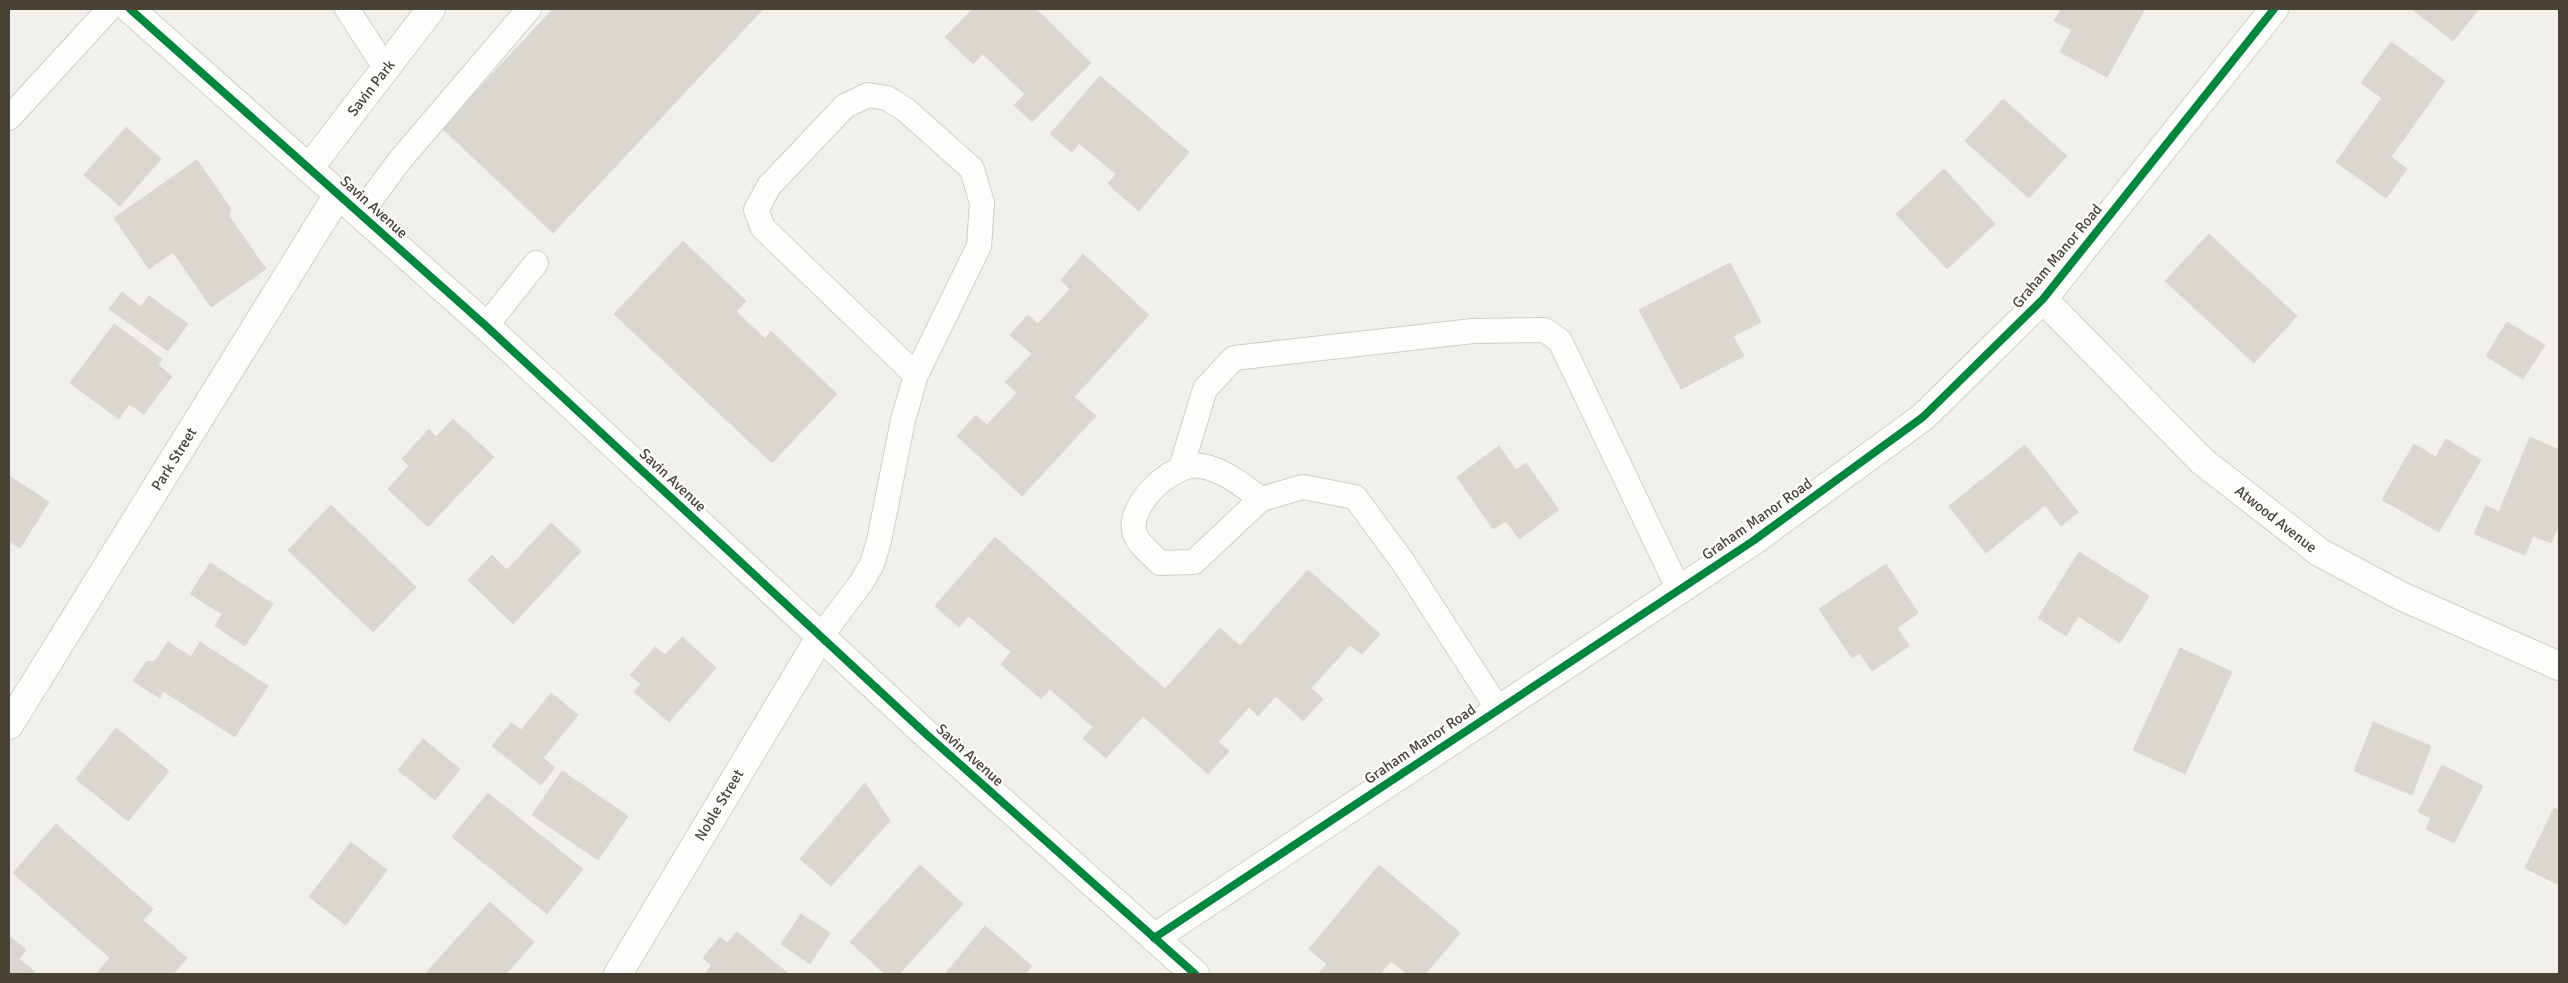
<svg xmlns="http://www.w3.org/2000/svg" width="2568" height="983" font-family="Signika,sans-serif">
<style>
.building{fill:#dad7d1;stroke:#dad7d0}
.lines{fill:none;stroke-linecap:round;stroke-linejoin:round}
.service-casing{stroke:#d0cec8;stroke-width:26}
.minor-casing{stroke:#d0cec8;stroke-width:30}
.service{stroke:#fdfdfc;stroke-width:24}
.minor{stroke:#fdfdfc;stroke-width:28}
.cycleway-casing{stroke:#fff;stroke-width:11}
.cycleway{stroke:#00873e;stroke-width:8}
.labels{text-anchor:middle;stroke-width:4;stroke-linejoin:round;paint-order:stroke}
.street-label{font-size:15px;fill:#494335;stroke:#fff}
</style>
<rect width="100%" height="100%" fill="#f2f0ea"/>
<path class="building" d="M553 9H763L553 233 442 128Z
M973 9H1036L1091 63 1032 122 1014 105 1025 94 983 54 973 64 945 37Z
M2061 9H2145L2107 77 2060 52 2072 30 2054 21Z
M2412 9H2479L2453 41Z
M2391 42 2445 81 2391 157 2407 169 2386 198 2336 162 2382 98 2361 83Z
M1100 76 1189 152 1139 211 1108 184 1116 174 1079 143 1072 152 1050 134Z
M2003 99 2067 156 2029 198 1965 141Z
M126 127 161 159 120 206 84 175Z
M197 160 231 209 229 216 266 269 211 307 173 252 149 269 114 218Z
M1944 169 1995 224 1947 269 1896 214Z
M2209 234 2297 316 2254 363 2165 281Z
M683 241 746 301 736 311 765 339 771 331 837 394 772 463 614 314Z
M1083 254 1149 315 1074 397 1096 416 1022 496 957 436 976 415 987 425 1017 393 1005 382 1032 354 1010 335 1028 315 1038 324 1070 289 1061 280Z
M1730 263 1761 322 1733 336 1744 356 1681 389 1639 310Z
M122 292 141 307 149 296 188 324 168 351 109 309Z
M2507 322 2545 345 2523 379 2486 356Z
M114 324 162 359 158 365 172 376 144 414 129 404 119 419 70 383Z
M453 419 494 457 428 527 388 489 409 466 402 459 429 429 436 437Z
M2530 437 2559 450V524L2551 543 2533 536 2525 555 2474 534 2486 506 2499 512Z
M2446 439 2481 460 2439 532 2382 500 2414 444 2436 457Z
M2025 445 2078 512 2061 526 2045 505 1986 553 1949 506Z
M1499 446 1516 470 1526 463 1559 510 1519 539 1506 521 1493 529 1457 477Z
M9 476 49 502 20 548 9 541Z
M331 505 416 587 373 632 288 550Z
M551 523 581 551 513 624 468 580 492 555 507 570Z
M995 537 1165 689 1220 628 1240 646 1308 570 1380 634 1362 654 1350 645 1311 688 1323 699 1303 721 1276 696 1258 716 1249 707 1218 742 1229 751 1208 774 1143 716 1106 758 1083 738 1093 727 1050 689 1041 699 1001 664 1011 652 969 616 959 627 935 606Z
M2079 552 2149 596 2120 643 2078 616 2066 636 2038 618Z
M210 563 273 604 245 646 215 626 222 614 190 594Z
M1886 564 1918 613 1897 628 1909 646 1872 671 1860 653 1852 658 1819 609Z
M682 637 716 668 669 722 634 692 641 684 630 675 655 647 665 655Z
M168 642 191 657 200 642 268 686 235 737 163 691 160 698 133 681 146 662 155 661Z
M2180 648 2232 672 2185 774 2133 750Z
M551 693 578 715 543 758 555 768 541 785 492 746 511 723 521 730Z
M2373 722 2431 746 2412 795 2354 771Z
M116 728 169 771 128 821 76 779Z
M423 739 460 769 435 800 398 770Z
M2442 765 2483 786 2454 843 2426 829 2431 818 2418 812Z
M562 771 628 816 598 860 532 815Z
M865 783 890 821 831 886 800 859Z
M488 793 583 869 547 914 452 837Z
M2554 808 2559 810V885L2525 868Z
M56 824 153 909 143 920 187 958 173 974H96L110 958 13 873Z
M351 842 387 870 346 925 309 897Z
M920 865 963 904 899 974H885L850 942Z
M1379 865 1460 933 1425 974H1407L1391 961 1380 974H1318L1327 964 1309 949Z
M490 902 534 942 506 974H425Z
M801 914 830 933 810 964 781 944Z
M985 926 1032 966 1025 974H945Z
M737 932 789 974H705L712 965 703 958 720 937 727 943Z
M9 936 26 950 19 959 35 972 33 974H9Z"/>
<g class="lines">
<defs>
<path id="service" d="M347 9 386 69
M9 118 109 9
M361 213 400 160 529 9
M486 326 536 263
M1181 468 1205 389 1234 358 1473 331 1545 330 1560 341 1679 590
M1261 499C1243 486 1223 469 1201 466 1173 461 1125 506 1135 534 1138 544 1153 555 1160 563L1194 562 1261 499 1303 487 1355 497 1403 562 1498 709
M821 636 861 583 872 564 879 541 903 420 916 375 979 246 982 203 972 169 906 110 887 98 868 95 845 106 769 186 756 210 763 228 916 375"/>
<path id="minor" d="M130 9 486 326 926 734 1195 974
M310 167 431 9
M2043 299 2202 461 2319 552 2401 596 2559 666
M9 725 339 193
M1154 938 1753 541 1923 417 2043 299 2274 9
M618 974 821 636"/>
</defs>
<use href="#service" class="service-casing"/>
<use href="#minor" class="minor-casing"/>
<use href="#service" class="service"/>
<use href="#minor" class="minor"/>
<defs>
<path id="cycleway" d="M130 9 486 326 926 734 1195 974
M1154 938 1753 541 1923 417 2043 299 2274 9"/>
</defs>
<use href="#cycleway" class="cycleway-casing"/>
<use href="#cycleway" class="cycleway"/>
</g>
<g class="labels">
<g class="street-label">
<text transform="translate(371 88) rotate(-52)" y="5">Savin Park</text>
<text transform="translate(374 207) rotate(42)" y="5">Savin Avenue</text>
<text transform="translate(2057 256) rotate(-50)" y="5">Graham Manor Road</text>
<text transform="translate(174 459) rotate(-58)" y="5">Park Street</text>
<text transform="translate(673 480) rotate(43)" y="5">Savin Avenue</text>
<text transform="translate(1757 519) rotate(-35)" y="5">Graham Manor Road</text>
<text transform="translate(2276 519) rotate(38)" y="5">Atwood Avenue</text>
<text transform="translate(1420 744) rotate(-34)" y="5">Graham Manor Road</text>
<text transform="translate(970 755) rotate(42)" y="5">Savin Avenue</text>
<text transform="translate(719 805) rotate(-59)" y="5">Noble Street</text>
</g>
</g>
<rect width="2568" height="983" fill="none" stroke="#494335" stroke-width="20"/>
</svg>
